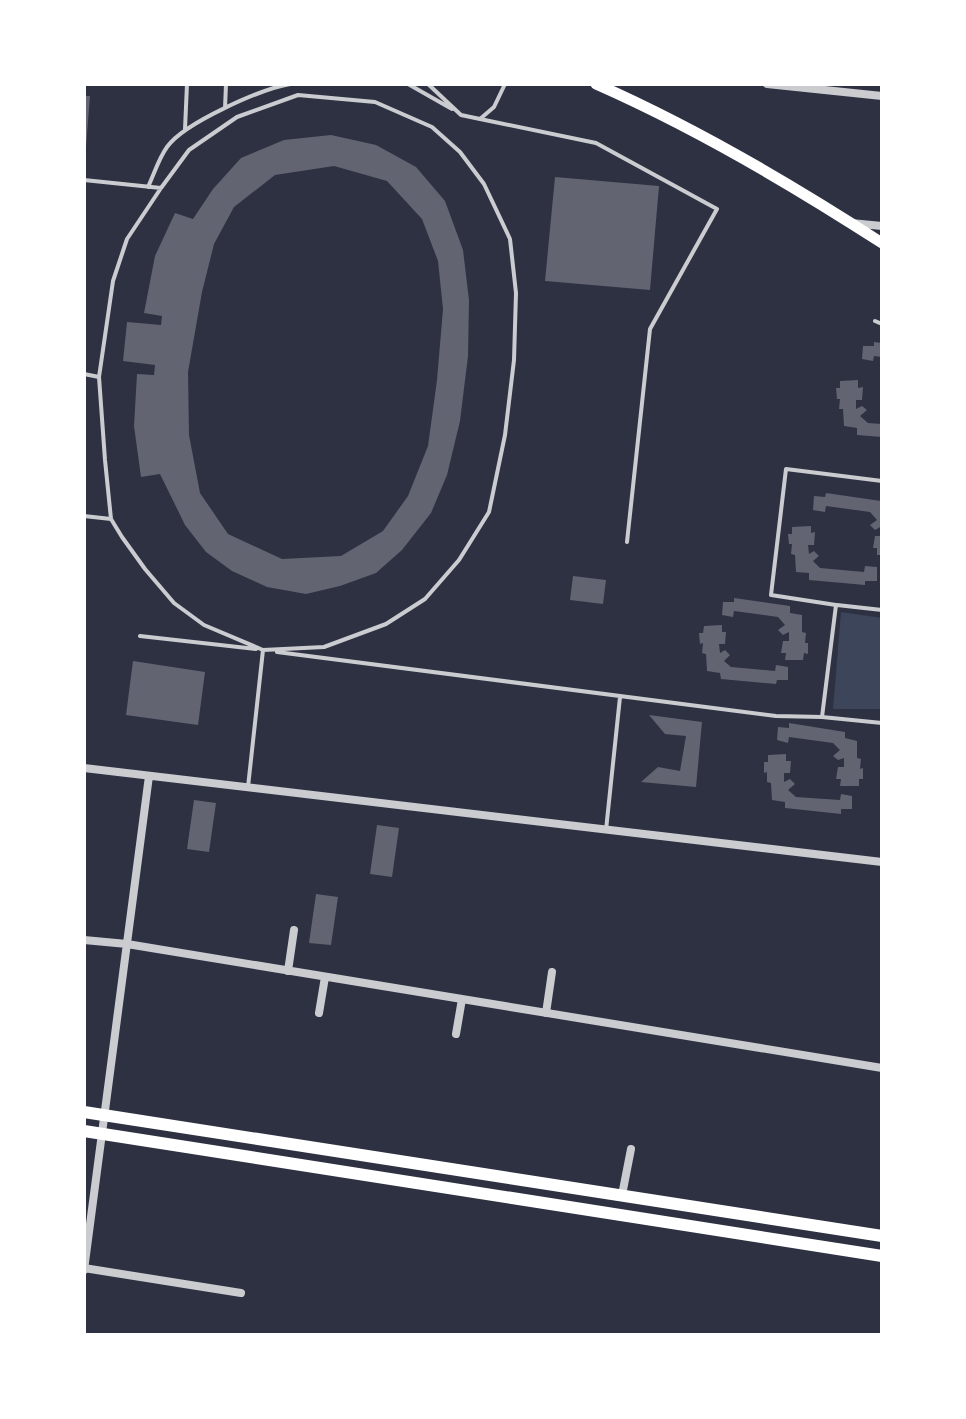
<svg xmlns="http://www.w3.org/2000/svg" width="966" height="1419" font-family="'Playfair Display',serif">
<style>
.green{fill:#3c4559}
.building{fill:#626471;fill-rule:evenodd}
.lines{fill:none;stroke-linecap:round;stroke-linejoin:round}
.service{stroke:#caccd0;stroke-width:4}
.minor{stroke:#caccd0;stroke-width:8}
.secondary{stroke:#fff;stroke-width:11}
.primary{stroke:#fff;stroke-width:12}
</style>
<rect width="100%" height="100%" fill="#2d3142"/>
<path class="green" d="M841 612 882 618V709H833Z"/>
<path class="building" d="M84 96H90L86 147H84Z
M331 135 376 145 416 167 445 201 463 250 469 300 468 356 460 421 447 475 431 513 402 550 376 573 340 586 306 594 267 587 232 571 206 552 185 525 160 474 141 477 134 426 137 374 154 375 155 365 123 361 127 322 161 325 162 316 144 313 155 256 175 213 193 219 213 189 241 158 284 140ZM334 166 387 181 422 219 438 261 443 309 437 380 428 446 408 496 383 531 341 556 282 559 228 534 200 493 189 435 188 372 202 292 214 244 234 207 275 175Z
M555 177 659 186 650 290 545 281Z
M874 342 882 343V357L874 356 873 361 862 359 863 346H874Z
M858 380V388L863 387 862 400H856V409L862 406 867 410 860 416 868 423 882 424V437L857 435V428L844 426 843 409H839L840 399H837L836 388H840V381Z
M826 493 881 501 882 526 875 530 870 525 877 520 870 512 826 506 825 512 813 510 814 496 825 497Z
M811 526V533L815 532 814 545H808L809 554 814 551 819 556 813 561 820 568 864 572 865 566 877 567V581H865V585L809 580V573L796 572 795 555 791 554 792 544H789L788 534H792V527Z
M875 536H882V555H877V548H873Z
M573 576 606 580 603 604 570 600Z
M734 598 790 606V613L802 615V632L806 633 805 643H808V654L804 653 803 660H785L786 653H781L783 641H789V632L783 635 778 630 785 625 778 617 734 611 733 617 722 615 723 602H734Z
M722 625V632H726L725 644H719L720 653 725 650 730 655 724 661 731 667 775 671 776 665 788 667V680H777L776 684 721 679 720 673 707 671 706 654 702 653 703 643 700 644 699 633H703L704 626Z
M133 661 205 672 198 725 126 715Z
M649 715 702 722 696 787 641 782 658 767 680 771 686 736 665 734Z
M789 723 845 732V738L857 741V758L861 759 860 769 863 768V779H859V786H840L841 779H836L838 767H844V758L838 760 833 756 840 750 833 743 789 737 788 743 777 740 778 727 789 728Z
M786 754V761H791L790 773H784V782L790 779 795 784 788 790 796 797 840 800 841 794 852 796V809H841V814L785 808V802L772 800 771 783 767 782V772L764 773V762H768V755Z
M194 800 216 803 209 852 187 849Z
M377 825 399 828 392 877 370 874Z
M316 894 338 897 331 945 309 943Z"/>
<g class="lines">
<path class="service" d="M408 84 452 109
M428 84 461 115 480 119 494 107 505 84
M298 95 375 102 432 127 460 152 484 184 510 239 516 293 514 360 505 435 489 512 459 560 425 599 386 624 324 647 263 650 204 625 174 603 145 569 122 537 111 519 105 460 99 377 113 281 127 239 161 188 189 150 237 117Z
M225 108 226 84
M480 119 596 143 717 209 650 329 627 542
M185 129 187 84
M84 180 161 188
M148 187C154 174 159 158 167 147 184 123 261 89 290 84
M875 321 882 324
M84 374 99 377
M84 516 111 519
M837 605 882 610
M140 636 256 649
M277 652 776 716 822 717 882 723
M822 717 836 605 771 595 786 469 882 481
M248 787 263 650
M606 830 620 697"/>
<path class="minor" d="M767 84 882 96
M851 223 882 226
M84 768 882 862
M84 940 127 944 882 1068
M288 971 294 930
M319 1013 325 977
M546 1013 552 972
M456 1034 462 999
M622 1195 631 1149
M84 1268 241 1293
M84 1270 149 776"/>
<path class="secondary" d="M596 84C696 128 791 184 882 243"/>
<path class="primary" d="M84 1112 882 1236
M84 1131 882 1256"/>
</g>
<rect width="966" height="1419" fill="none" stroke="#ffffff" stroke-width="172"/>
</svg>
